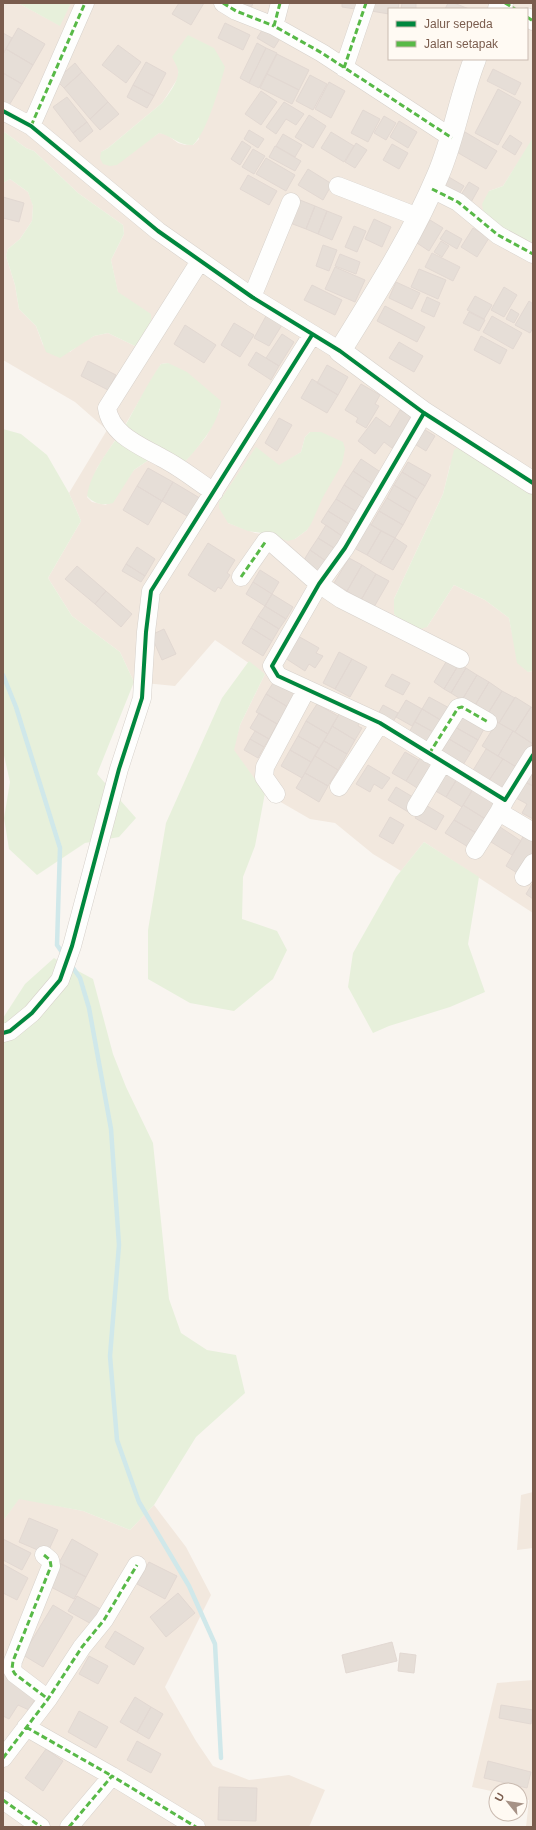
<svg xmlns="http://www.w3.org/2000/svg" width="536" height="1830" font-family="Arial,sans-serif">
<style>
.residential{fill:#f2e8de;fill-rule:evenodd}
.green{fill:#e7f0db}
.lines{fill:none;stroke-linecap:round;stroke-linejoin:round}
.stream{stroke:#d0e8ea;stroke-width:4.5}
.building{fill:#e6ded7;stroke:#e2d8d2}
.minor-casing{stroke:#d7d1cb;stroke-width:19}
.tertiary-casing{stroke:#d7d1cb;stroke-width:23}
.minor{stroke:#fefefd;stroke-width:18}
.tertiary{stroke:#fefefd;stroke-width:22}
.quiet{stroke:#58b947;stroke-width:3;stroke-dasharray:6 3;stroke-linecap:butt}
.cycleway-casing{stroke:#fffaf3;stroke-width:6}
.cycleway{stroke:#00873e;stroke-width:4}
</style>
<rect width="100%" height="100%" fill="#f9f5f0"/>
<path class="residential" d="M3 3H18L59 25 71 3H533V139L503 186 489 191 526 242H533V471L509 479 489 468 480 457 450 465 443 494 394 599V614L404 624 427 627 454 585 485 600 509 618 512 633 528 672 533 671V913L424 842 401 871 373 854 335 823 310 819 265 793 233 750 240 725 265 674 215 640 175 686 134 682 120 652 72 616 48 578 81 521 69 493 107 430 75 402 3 360V183L10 179 28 192 31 199 33 206 32 221 20 239 8 249 6 256 15 285 19 309 36 326 43 345 70 352 81 343 94 336 108 333 137 347 130 302 118 293 111 260 124 234 123 225 78 193 34 151 26 148 3 131ZM389 9H527V59H389ZM178 70 199 139 193 145H185L178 143 166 134 159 133 147 141 101 152 108 148 162 103 178 78ZM168 363 220 409 206 437 180 467 153 457 134 470 106 505 92 502 87 497 97 468 125 425 161 364ZM310 432 322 497 307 530 295 539 255 533 228 523 256 448 279 466 301 452 305 437Z
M533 1492V1548L517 1550 521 1495Z
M19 1498 83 1511 130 1530 154 1505 186 1547 211 1595 165 1687 196 1741 213 1766 249 1780 289 1775 325 1790 309 1827H3V1521Z
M533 1680V1827H526L529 1800 520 1798V1790H496V1792L472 1787 497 1683Z"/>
<path class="green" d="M18 3H71L60 26Z
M188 35 214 48 225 67C219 88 208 130 193 145 179 146 172 136 159 133L117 165 110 166 103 164 100 158 101 152 108 148 162 103C168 95 180 80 178 70 177 66 174 61 172 57Z
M3 131 26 148 34 151 78 193 123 225 124 234 111 260 118 292 151 314V321L137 347 108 333 94 336 60 358 46 352 36 326 19 309 15 285 6 256 8 249 20 239 32 221 33 206 28 192 10 179 3 183Z
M532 139 533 242H526L513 238 484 215 482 204 489 191 503 186Z
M168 363 187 372 221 401C219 425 196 450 180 467L153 457 134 470 113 503C103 506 94 504 87 496 91 470 111 448 125 426 137 405 147 384 161 364Z
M3 429 21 434 47 455 69 493 81 521 48 578 72 616 120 652 134 682 97 774 136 818 119 837 85 843 37 875 9 849 4 818 10 782 3 751Z
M310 432H321L343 442 345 449 342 464 323 497 311 524 307 530 295 539 288 541 262 533 248 531 228 523 219 508V502L256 447 279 465 301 452 305 437Z
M461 445 480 457 489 468 509 479 533 471V671L528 672 517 663 509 618 485 600 454 585 427 627 417 630 404 624 394 614V599L443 494 454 450Z
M249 661 265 674 240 725 234 750 265 793 255 846 243 877 242 919 277 931 287 950 273 979 234 1011 190 1003 148 979V930L166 823 222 698Z
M424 842 479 877 468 944 485 992 450 1007 389 1026 373 1033 348 987 353 953 396 877Z
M54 958 93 979 113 1054 126 1087 153 1143 169 1299 181 1333 207 1350 236 1355 245 1393 196 1437 154 1505 130 1530 83 1511 19 1499 3 1521V1018L25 984Z"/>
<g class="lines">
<path class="stream" d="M3 675 16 707 60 848 57 945 64 955
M71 965 80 978 89 1008 111 1129 119 1245 110 1356 117 1440 139 1502 189 1586 215 1644 221 1758"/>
</g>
<path class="building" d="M179 3H204L191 25 172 14Z
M233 3H253L250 11Z
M342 3H363L362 10 342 7Z
M373 3H399L398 9H389V14L371 11Z
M402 3H416V9H401Z
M448 3H454L469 9H445Z
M225 23 250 35 243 50 218 38Z
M264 27 281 37 274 48 257 38Z
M18 28 45 44 33 65 6 49Z
M3 33 12 38 3 54Z
M257 43 266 48 249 83 240 78Z
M118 45 141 62 126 83 102 65Z
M266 48 277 53 259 88 249 83Z
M6 49 33 65 22 84 3 73V54Z
M277 54 309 70 299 90 267 74Z
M146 62 166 73 154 96 133 85Z
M75 63 82 72 64 88 56 80Z
M493 69 521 83 515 95 487 81Z
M82 72 108 102 90 119 64 88Z
M3 73 22 84 8 107 3 105Z
M267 74 299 90 292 104 260 88Z
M310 75 327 84 313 110 296 101Z
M329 82 345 91 331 118 315 109Z
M133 85 154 96 147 108 127 97Z
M498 89 521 102 498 145 475 133Z
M261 91 277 102 261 125 245 114Z
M67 97 87 122 73 133 53 107Z
M108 102 119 114 100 130 90 119Z
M284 102 304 114 296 125 286 119 276 134 266 127Z
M363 110 380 119 368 142 351 133Z
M309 115 326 126 313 148 295 137Z
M384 116 396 123 386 140 374 133Z
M399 121 417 132 408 148 390 137Z
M87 122 93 131 80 142 73 133Z
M249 130 264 139 258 148 244 139Z
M331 132 354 146 344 162 321 148Z
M465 132 497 151 486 169 455 151Z
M283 134 302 145 295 157 276 146Z
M510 135 522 143 515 155 502 147Z
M242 141 251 147 240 165 231 159Z
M356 143 367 150 355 168 345 162Z
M392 144 408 153 399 169 383 160Z
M275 146 301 161 295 171 269 157Z
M253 149 265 156 254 174 242 167Z
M266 158 295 175 286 191 256 174Z
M308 169 332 184 323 200 298 185Z
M248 175 277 191 269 205 240 189Z
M447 176 464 186 458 196 441 186Z
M469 182 479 188 470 204 459 198Z
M3 197 24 203 19 222 3 218Z
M300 200 315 206 306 229 290 223Z
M315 206 327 211 318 234 306 229Z
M327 211 342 217 332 240 318 234Z
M374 219 391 227 382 247 365 239Z
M430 220 443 228 429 251 417 243Z
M354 226 366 231 357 252 345 247Z
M473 228 489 238 477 257 461 247Z
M446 230 462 239 457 249 440 239Z
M441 241 449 246 442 257 434 252Z
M323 245 337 250 329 271 316 266Z
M432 253 460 267 453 281 425 267Z
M340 254 360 262 356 274 335 266Z
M335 267 365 280 355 302 325 289Z
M419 269 446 280 438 299 411 287Z
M396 282 420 293 412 309 389 298Z
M312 285 342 300 335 315 304 300Z
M504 287 517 295 504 317 491 310Z
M475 296 492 305 484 319 467 310Z
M427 297 440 303 434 317 421 311Z
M529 301 533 304V328L530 333 515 325Z
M385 306 425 327 417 342 377 321Z
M511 309 519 314 514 323 506 319Z
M469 312 485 320 479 331 463 323Z
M266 316 282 325 269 346 254 338Z
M492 316 522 333 513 349 483 332Z
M234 323 254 335 240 357 221 345Z
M185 325 216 345 204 363 174 344Z
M282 334 294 342 279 366 266 358Z
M481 336 507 350 500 364 474 350Z
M399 342 423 356 414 372 389 358Z
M256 352 279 366 271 380 248 365Z
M88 361 116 375 108 390 81 376Z
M327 365 348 377 338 395 317 383Z
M312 379 338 395 327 413 301 398Z
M361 384 380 395 375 404 379 406 366 428 356 422 358 418 345 410Z
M400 410 411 416 401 435 392 448 384 442 375 454 358 441 376 417 390 427Z
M279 418 292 425 277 451 265 443Z
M422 428 435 436 426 451 413 443Z
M361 459 382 473 374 485 353 471Z
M408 462 431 475 425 486 402 472Z
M148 468 173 482 162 501 137 486Z
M353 471 374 485 365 499 344 485Z
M402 472 425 486 417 499 394 485Z
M173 482 203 500 192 519 162 501Z
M344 485 365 499 357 512 336 499Z
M394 485 417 499 410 512 387 498Z
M137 486 162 501 148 525 123 510Z
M387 498 410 512 403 525 379 511Z
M336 499 357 512 349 524 328 511Z
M328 511 349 524 342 536 321 522Z
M379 511 403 525 395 538 371 525Z
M369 523 381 531 367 555 354 548Z
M326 525 342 536 334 548 318 538Z
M381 531 395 538 380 563 367 555Z
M318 538 334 548 326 561 310 550Z
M395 538 407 546 393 570 380 563Z
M208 543 235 560 227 573 230 575 221 589 218 587 215 592 188 575Z
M137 547 155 559 145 576 126 564Z
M310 550 326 561 317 575 301 565Z
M349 558 362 565 347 591 334 583Z
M126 564 145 576 141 582 122 571Z
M362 565 376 574 361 600 347 591Z
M77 566 106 591 95 604 65 579Z
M260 570 279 582 272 594 253 582Z
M376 574 389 581 374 607 361 600Z
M253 582 272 594 265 606 246 594Z
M106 591 132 614 121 627 95 604Z
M272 594 293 607 286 619 265 606Z
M265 606 286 619 279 629 258 616Z
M258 616 279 629 272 641 251 628Z
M251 628 272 641 263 656 242 643Z
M164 629 176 654 162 660 151 635Z
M298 636 319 648 316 653 323 656 315 668 309 664 305 671 285 658Z
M339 652 352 659 335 689 323 683Z
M449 657 459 664 444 689 434 682Z
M352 659 367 667 350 697 335 689Z
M459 664 466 668 451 693 444 689Z
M466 668 477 675 462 700 451 693Z
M392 674 410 683 403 695 385 686Z
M477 675 489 682 474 707 462 700Z
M275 680 296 692 288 707 266 694Z
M489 682 502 691 487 715 474 707Z
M502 691 515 698 499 723 487 715Z
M266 694 288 707 277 724 256 712Z
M429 697 451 709 444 722 422 709Z
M515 697 531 707 515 732 499 723Z
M406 700 422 709 412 726 396 717Z
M317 704 338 716 328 734 306 721Z
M383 705 398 713 393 722 378 714Z
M531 707 533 708V744L515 732Z
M342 709 361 720 358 726 362 728 355 740 332 726Z
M422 709 444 722 437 734 415 722Z
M259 713 277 724 269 739 250 728Z
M463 714 485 727 478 740 455 727Z
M306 721 328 734 319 748 298 736Z
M415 722 437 734 430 747 408 734Z
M497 722 513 731 498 756 482 746Z
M332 726 355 740 347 754 324 741Z
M455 727 478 740 471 752 449 739Z
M255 731 269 739 264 747 250 739Z
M513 731 533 744 518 768 498 756Z
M298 736 319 748 311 762 290 750Z
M250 739 264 747 258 758 244 750Z
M449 739 471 752 463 765 441 752Z
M324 741 347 754 338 770 315 756Z
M486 749 503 759 488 782 472 772Z
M290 750 311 762 302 778 281 766Z
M405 752 419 760 406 781 392 773Z
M422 755 438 764 422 791 406 781Z
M315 756 338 770 328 786 305 773Z
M503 759 518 768 504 792 488 782Z
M368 765 390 778 382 789 374 784 370 792 356 784Z
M533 768V786L525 782Z
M443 771 457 779 446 797 432 789Z
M305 773 328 786 319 802 296 788Z
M457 779 473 789 462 807 446 797Z
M525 782 533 786V819L522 813 527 804 516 798Z
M396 787 418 800 410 813 388 800Z
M473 789 498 802 487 820 463 805Z
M424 804 444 816 436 830 415 818Z
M463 805 487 820 478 834 454 820Z
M390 817 404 825 393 844 379 836Z
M454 820 478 834 470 848 445 833Z
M500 827 521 841 512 855 491 842Z
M524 835 533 841V858L522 876 506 866Z
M532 884H533V899L526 894Z
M29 1518 58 1530 47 1554 19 1542Z
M3 1539 31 1553 22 1570 3 1560Z
M72 1539 98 1554 86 1577 59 1563Z
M149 1562 177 1576 165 1599 137 1584Z
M59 1563 86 1577 74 1599 47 1585Z
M3 1564 28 1578 17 1600 3 1593Z
M178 1593 195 1613 166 1637 150 1617Z
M77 1596 104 1611 95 1626 68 1611Z
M53 1605 73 1617 43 1667 23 1655Z
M115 1631 144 1648 134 1665 105 1647Z
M392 1642 397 1661 346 1673 342 1655Z
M400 1653 416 1655 414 1673 398 1671Z
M89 1656 108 1666 98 1684 79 1674Z
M3 1671 32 1690 36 1697 29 1710 18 1705 9 1719 3 1716Z
M135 1697 151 1707 137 1732 120 1722Z
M501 1705 533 1710 531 1724 499 1718Z
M151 1707 163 1714 149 1739 137 1732Z
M79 1711 108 1727 96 1748 68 1732Z
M137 1741 161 1754 151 1773 127 1760Z
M46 1749 63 1761 43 1791 25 1778Z
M488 1761 531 1772 527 1788 484 1778Z
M219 1787 257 1788 256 1821 218 1820Z"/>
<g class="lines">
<defs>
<path id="minor" d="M223 3 236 11 274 26
M280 3 274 26 322 53 452 138
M527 17 533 21
M344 68 366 3
M3 111 31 126 158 231 252 297 340 351
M31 126 85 3
M338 186 418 217
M432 189 458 202 498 235 533 254
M200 261 107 408C111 435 141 446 162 458 180 467 197 481 214 492
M252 297 291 202
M424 413 345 548 319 584 272 666 278 676 380 723 505 800 533 755
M241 577 266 541H270L319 584 341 599 460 659
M429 754 458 708 462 707 488 722
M339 787 380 723
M276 794 264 777 265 767 306 690
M505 800 499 812 533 832
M416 807 443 762
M475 850 499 812
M524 877 533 863
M3 1033 10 1031 32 1013 60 980 72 946 119 769 142 698 146 632 151 591 312 335
M44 1555 50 1560 51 1566 13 1661 12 1669 15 1674 48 1699
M26 1727 112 1776
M3 1758 48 1699 82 1647 104 1620 137 1565
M3 1800 41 1827
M69 1827 112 1776 196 1827"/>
<path id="tertiary" d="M499 9 502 3
M475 59C460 97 454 138 438 175 412 237 375 294 340 351L424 413 533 483"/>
</defs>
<use href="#minor" class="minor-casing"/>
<use href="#tertiary" class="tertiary-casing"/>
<use href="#minor" class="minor"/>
<use href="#tertiary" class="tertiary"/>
<path class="quiet" d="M223 3 236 11 274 26
M280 3 274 26 322 53 452 138
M505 3 515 9
M527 17 533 21
M344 68 366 3
M31 126 85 3
M432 189 458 202 498 235 533 254
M241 577 266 541
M429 754 458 708 462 707 488 722
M44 1555 50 1560 51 1566 13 1661 12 1669 15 1674 48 1699
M26 1727 112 1776
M3 1758 48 1699 82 1647 104 1620 137 1565
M3 1800 41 1827
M69 1827 112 1776 196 1827"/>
<defs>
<path id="cycleway" d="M3 111 31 126 158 231 252 297 340 351 424 413 533 483
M424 413 345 548 319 584 272 666 278 676 380 723 505 800 533 755
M3 1033 10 1031 32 1013 60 980 72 946 119 769 142 698 146 632 151 591 312 335"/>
</defs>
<use href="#cycleway" class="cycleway-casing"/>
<use href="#cycleway" class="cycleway"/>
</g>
<rect width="536" height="1830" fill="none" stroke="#7a5c4d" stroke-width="8"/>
<rect x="388" y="8" width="140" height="52" fill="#fffaf3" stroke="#cabbb1"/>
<rect x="396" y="21" width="20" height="6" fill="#00873e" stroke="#cabbb1"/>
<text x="424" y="28" font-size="12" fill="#7a5c4d">Jalur sepeda</text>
<rect x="396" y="41" width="20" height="6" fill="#58b947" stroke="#cabbb1"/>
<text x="424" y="48" font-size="12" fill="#7a5c4d">Jalan setapak</text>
<g transform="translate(508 1802) rotate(300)"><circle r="19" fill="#fffaf3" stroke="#cabbb1"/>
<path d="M0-3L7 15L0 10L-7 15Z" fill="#a69286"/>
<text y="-6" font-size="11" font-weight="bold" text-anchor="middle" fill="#7a5c4d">U</text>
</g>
</svg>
